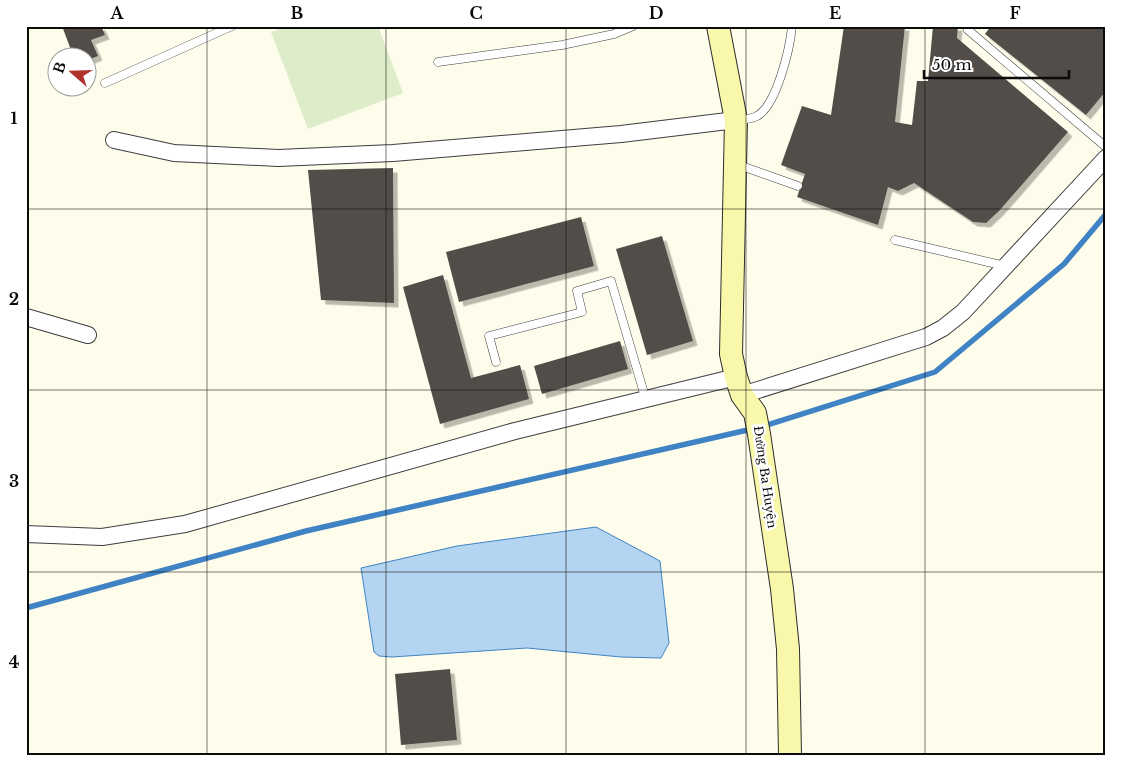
<svg xmlns="http://www.w3.org/2000/svg" width="1132" height="781" font-family="'Libre Baskerville',serif">
<style>
.pitch{fill:#ddedc9}
.water{fill:#b3d5f2;stroke:#3f83c4}
.lines{fill:none;stroke-linecap:round;stroke-linejoin:round}
.stream{stroke:#3f83c4;stroke-width:5.5}
.building{fill:#534e49;filter:url(#shadow)}
.lane-casing{stroke:#3e3e3e;stroke-width:9}
.street-casing{stroke:#3e3e3e;stroke-width:18}
.secondary-casing{stroke:#2d2d2d;stroke-width:24}
.lane{stroke:#fff;stroke-width:8}
.street{stroke:#fff;stroke-width:16}
.secondary{stroke:#f9f8aa;stroke-width:22}
.grid{fill:none;stroke:#0b0b0b;stroke-width:1;stroke-opacity:0.55}
.labels{text-anchor:middle;stroke-width:5;stroke-linejoin:round;paint-order:stroke}
.street-label{font-size:12px;fill:#0b0b0b;stroke:#fff}
.neatline{fill:none;stroke:#0b0b0b;stroke-width:2}
.grid-label{font-size:16px;text-anchor:middle;font-weight:bold;fill:#0b0b0b}
</style>
<defs>
<filter id="shadow"><feDropShadow dx="4.5" dy="4.5" stdDeviation="0" flood-color="#0004"/></filter>
</defs>
<rect width="100%" height="100%" fill="#fefceb"/>
<path class="pitch" d="M288 26H378L403 93 308 129 271 32Z"/>
<path class="water" d="M596 527 660 561 669 643 661 658 621 657 527 648 392 657 379 656 374 652 361 568 457 546Z"/>
<g class="lines">
<path class="stream" d="M761 427 935 372 1064 264 1106 214
M26 608 306 531 752 429"/>
</g>
<path class="building" d="M62 26H101L105 35 91 40 98 56 88 60V58H74Z
M844 26H905L895 122 912 125 917 81H928L933 26H958L957 38 1068 132 999 211 986 223 973 222 914 183 898 191 888 187 878 225 797 197 805 174 781 165 802 106 831 115Z
M991 26H1102L1106 29V91L1086 115 985 34Z
M393 168 394 303 321 300 308 170Z
M581 217 594 266 459 302 446 252Z
M662 236 693 341 647 355 616 249Z
M443 275 471 378 520 365 529 399 440 424 403 287Z
M620 341 628 369 542 394 534 366Z
M450 669 457 740 401 745 395 674Z"/>
<g class="lines">
<defs>
<path id="lane" d="M971 26 968 30 1106 147
M438 62 562 45 614 34 633 26
M105 83 232 26
M738 120C745 119 752 119 757 116 777 105 790 48 792 26
M736 164 798 186
M895 240 1005 266
M496 362 489 336 582 312 577 291 611 281 646 400"/>
<path id="street" d="M114 140 174 153 278 158 393 153 621 134 736 120
M26 317 88 335
M742 395 926 337 943 328 963 312 1106 158
M26 534 102 537 185 524 515 431 736 377"/>
<path id="secondary" d="M718 26 736 120 731 354 736 377 742 395 755 413 759 434 782 589 788 649 790 755"/>
</defs>
<use href="#lane" class="lane-casing"/>
<use href="#street" class="street-casing"/>
<use href="#secondary" class="secondary-casing"/>
<use href="#lane" class="lane"/>
<use href="#street" class="street"/>
<use href="#secondary" class="secondary"/>
</g>
<path class="grid" d="M207 26V755M386 26V755M566 26V755M746 26V755M925 26V755M26 209H1106M26 390H1106M26 572H1106"/>
<g class="labels">
<g class="street-label">
<text transform="translate(765 477) rotate(82)" y="4">Đường Ba Huyện</text>
</g>
</g>
<rect width="1132" height="781" fill="none" stroke="#ffffff" stroke-width="55"/>
<g transform="translate(72 72) rotate(290)"><circle r="24" fill="#ffffff" stroke="#9d9d9d"/>
<path d="M0-4L9 19L0 12L-9 19Z" fill="#b1332d"/>
<text y="-8" font-size="14" font-weight="bold" text-anchor="middle" fill="#0b0b0b">B</text>
</g>
<path d="M924 70v8h145v-8" fill="none" stroke="#0b0b0b" stroke-width="2.5"/>
<text x="932" y="70" font-size="15" fill="#0b0b0b" stroke="#ffffff" stroke-width="4" paint-order="stroke">50 m</text>
<rect x="28" y="28" width="1076" height="726" class="neatline"/>
<g class="grid-label">
<text x="117" y="19">A</text>
<text x="297" y="19">B</text>
<text x="476" y="19">C</text>
<text x="656" y="19">D</text>
<text x="835" y="19">E</text>
<text x="1015" y="19">F</text>
<text x="14" y="124">1</text>
<text x="14" y="305">2</text>
<text x="14" y="487">3</text>
<text x="14" y="668">4</text>
</g>
</svg>
